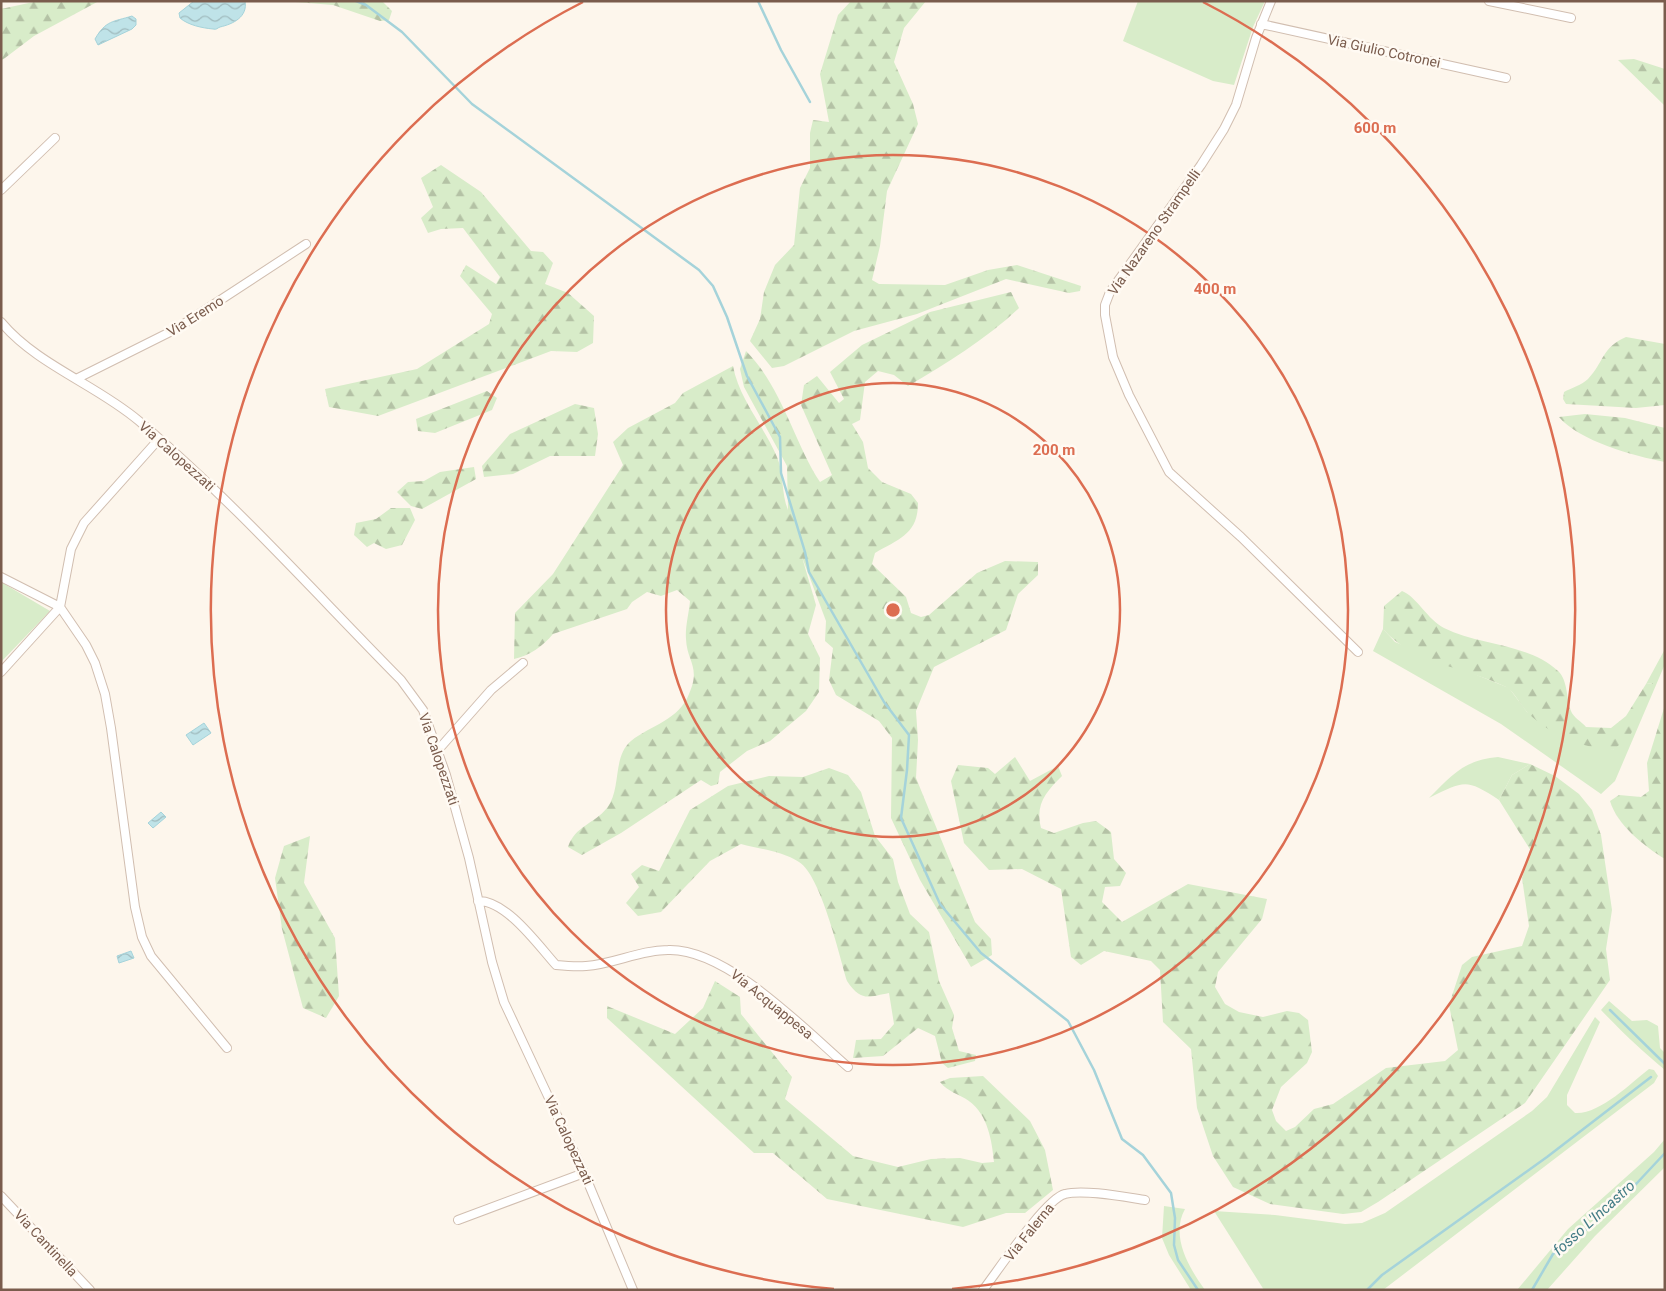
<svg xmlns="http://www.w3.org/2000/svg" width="1666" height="1291" font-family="Roboto,sans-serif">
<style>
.grass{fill:#d8ecc9}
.forest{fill:url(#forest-firs)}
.water{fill:url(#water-waves);stroke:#a5d3da}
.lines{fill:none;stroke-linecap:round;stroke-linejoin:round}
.stream{stroke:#a5d3da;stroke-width:2.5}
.minor-casing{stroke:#d1beb0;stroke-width:10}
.minor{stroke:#fff;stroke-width:8}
.ring{fill:none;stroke:#dc6d51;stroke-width:2.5}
.labels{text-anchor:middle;stroke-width:5;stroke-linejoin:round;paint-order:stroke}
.street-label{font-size:14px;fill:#7a5c4d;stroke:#fffaf3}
.water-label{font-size:15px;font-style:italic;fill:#437c86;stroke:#fffaf3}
.centre{fill:#dc6d51;stroke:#fffaf3;stroke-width:2.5}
.ring-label{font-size:15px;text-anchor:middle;font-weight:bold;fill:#dc6d51;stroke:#fffaf3;stroke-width:5;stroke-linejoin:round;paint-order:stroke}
</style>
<defs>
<pattern id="forest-firs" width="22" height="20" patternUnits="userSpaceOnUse" patternTransform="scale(1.25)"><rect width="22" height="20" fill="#d8ecc9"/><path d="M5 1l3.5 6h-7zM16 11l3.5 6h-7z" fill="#b4c2a5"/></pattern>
<pattern id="water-waves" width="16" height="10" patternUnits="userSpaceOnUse" patternTransform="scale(1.25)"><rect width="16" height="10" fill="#bfe3e8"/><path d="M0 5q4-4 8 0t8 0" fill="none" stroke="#a0bbbe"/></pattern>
</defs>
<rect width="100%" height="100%" fill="#fdf6ec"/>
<path class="grass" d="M1138 1H1265L1253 27 1234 85 1213 81 1123 41Z
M1 582 50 611 1 662Z
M1383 629 1395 642 1509 688 1527 712 1613 750 1652 683 1646 684 1665 649V664L1615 781 1601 794 1501 724 1373 651Z
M1498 757 1530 764 1512 775 1499 800C1465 778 1465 781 1429 798 1452 775 1464 760 1498 757Z
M1609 1001 1632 1021 1647 1020 1658 1026 1660 1048 1665 1053V1070C1643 1052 1621 1031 1601 1010Z
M1595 1017 1600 1022 1567 1095V1105L1575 1113C1599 1115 1631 1083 1649 1069L1654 1070 1658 1076 1654 1083 1383 1290H1264L1214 1211 1275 1215 1345 1224 1362 1223 1385 1213 1532 1111 1547 1097Z
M1665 1139V1167L1595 1236 1547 1290H1517L1568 1229 1654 1152Z
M1164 1206 1185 1209C1170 1236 1189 1268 1205 1290H1191L1169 1255 1162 1238Z"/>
<path class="forest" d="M38 1H99L34 36 1 61V9Z
M283 1H382L392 11 389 20 380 21 333 5Z
M851 1H926L904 28 894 62 913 104 918 124 887 191 880 246 872 280 879 284 945 285 988 270 1017 265 1081 286 1080 291 1069 293 1006 279 917 314 854 331 784 366 772 368 750 341 760 319 764 292 775 265 794 245 800 188 810 168V133L813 120 829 122 820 74 838 15Z
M1634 59 1665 69V106L1618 60Z
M441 165 481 192 531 251 543 252 553 263 545 284 568 293 594 316 593 343 577 352 551 351 378 416 329 407 325 389 417 369 489 324 492 314 460 276 466 265 496 284 500 277 463 228 441 229 428 233 421 218 433 207 421 178Z
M1011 292 1019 308C986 339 947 363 908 386L894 375 878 371 865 382 860 420 852 424 863 442 868 468 882 482 911 494 918 503C918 534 899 539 875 553L872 564 906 597 911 613 921 617 929 615 977 573 1005 561 1038 562V575L1018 594 1006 630 934 667 916 711 918 740 916 778 975 922 991 939 992 955 971 967 920 880 891 818 892 738 879 721 836 695 829 680 833 648 825 641 826 621 802 557 816 605 808 634 820 658 819 692 806 711 770 741 747 751 720 772 718 784 711 786 701 780 621 833 582 855 568 847C575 826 594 824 607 808 622 788 612 757 631 741 651 725 679 720 689 694 701 667 687 662 686 639 685 627 689 613 690 601L677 590 661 596 647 592 632 602 627 609 553 634C543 646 529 656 514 659L515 613 553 574 623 465 613 442 628 428 675 403 683 393 733 366C739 399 764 426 777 457 784 473 781 493 788 510L787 466 744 387 740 369 746 351C782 387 793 440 820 482L832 475 801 405 804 385 817 376 839 403 844 399 830 372 862 345 930 312Z
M1626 337 1665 344V405L1636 408 1566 404 1563 399 1564 392C1571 388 1582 385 1588 379 1604 362 1602 347 1626 337Z
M487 391 497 398 492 410 435 433 418 431 416 419Z
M575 404 594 408 598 434 595 456H550L513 474 484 477 482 466 510 434Z
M1585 414 1625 418 1665 428V462C1634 456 1579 441 1559 417Z
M474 467 476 479 422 509 411 506 397 492 408 482 424 481 440 472Z
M391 508H410L415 520 402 545 386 549 374 543 367 547 354 535 356 523 376 519Z
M1402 591C1416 596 1428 620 1444 628 1480 646 1528 643 1558 671 1568 680 1566 698 1571 711 1573 717 1582 722 1586 727L1611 728 1626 716 1646 684 1653 683 1630 736 1613 750C1580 747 1552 736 1528 713 1520 705 1515 692 1506 687 1466 667 1413 664 1383 629L1384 606Z
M1665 705V859C1644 846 1617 825 1610 801L1619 795 1641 797 1649 791 1647 763Z
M1015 757 1030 781 1058 766 1062 776C1046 792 1035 804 1041 828L1054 833 1083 823 1096 821 1111 832 1114 859 1126 873 1120 886 1105 887 1102 902 1122 922 1188 884 1267 899 1262 919 1218 972 1215 987 1225 1004 1239 1012 1263 1017 1287 1011 1299 1013 1308 1020 1312 1052 1307 1063 1281 1087 1272 1110 1276 1121 1286 1131 1295 1127 1314 1109 1333 1104 1386 1068 1445 1061 1458 1050 1449 1005 1462 965 1472 957 1522 946 1529 926 1522 878 1531 851 1499 800 1512 775 1530 764 1555 776 1579 794 1592 810 1601 835 1612 910 1606 949 1610 980 1525 1103 1378 1202 1361 1212 1343 1214 1270 1204 1233 1187 1213 1156 1197 1108 1191 1049 1163 1022 1160 970 1151 961 1104 951 1081 965 1071 957 1061 889 1022 869 989 870 964 843 951 781 958 765 988 768 995 774Z
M829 768 848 775 861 792 875 836 893 859 898 882 910 914 929 932 939 981 954 1015 952 1028 959 1051 976 1055 975 1061 948 1068 942 1063 935 1036 918 1028 883 1056 853 1058 856 1040 881 1039 894 1024 889 993C868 997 861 1002 847 981 839 954 821 876 799 862 782 851 760 849 741 844L710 861 661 912 638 916 626 903 639 887 631 874 642 865 659 871 690 810 728 786 769 776 803 777Z
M310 836 304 883 335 938 339 996 326 1018 303 1008 282 929 275 878 284 846Z
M715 981 740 997 741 1014 792 1077 785 1099 853 1156 898 1167 931 1159 960 1158 982 1163 994 1162C992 1141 988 1115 969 1101 959 1094 948 1092 940 1082L950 1078 983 1076 1030 1121 1045 1150 1053 1190 1025 1213H1006L963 1227 827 1199 773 1153H754L607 1018V1006L675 1034 703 1008Z"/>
<path class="water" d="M194 1H245C248 17 233 24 220 27 217 28 217 30 213 29 202 28 188 25 180 18L179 13Z
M132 16 136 19V25L132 29 98 45 95 39C106 20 113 22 132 16Z
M204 723 211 733 193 745 186 735Z
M161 812 166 817 153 828 148 823Z
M131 951 134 958 119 963 117 956Z"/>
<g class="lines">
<path class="stream" d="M356 1 366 5 402 32 472 104 699 270 713 286 727 317 747 376 780 437 781 473 805 552 809 572 884 702 909 735 907 770 901 818 940 904 981 953 1068 1021 1094 1070 1122 1139 1143 1155 1171 1193 1175 1218 1174 1245 1178 1260 1198 1290
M758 1 781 50 810 102
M1610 1010 1665 1064
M1367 1290 1382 1275 1547 1157 1651 1077
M1532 1290 1553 1254 1581 1234 1637 1183 1665 1153"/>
<defs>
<path id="minor" d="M1271 1 1256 38 1236 105 1224 129 1201 165 1110 292 1105 305V315L1113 357 1129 395 1169 472 1241 537 1358 652
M1489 1 1571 18
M1261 24 1506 78
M1 190 55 138
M1 322C37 365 97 385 139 421 233 501 315 593 401 680L423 710 446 775 469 858 492 962 504 1002 584 1173 633 1290
M78 378 176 329 306 244
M1 577 60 607 86 645 95 663 105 694 111 728 135 907 142 937 151 956 227 1048
M1 672 60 607 71 549 84 523 159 439
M438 750 491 690 523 663
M478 901C506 900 538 945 556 965 566 966 576 967 586 966 614 964 640 950 668 950 727 948 805 1030 848 1067
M1 1196 90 1290
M458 1220 584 1173
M983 1290C997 1272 1046 1198 1065 1194 1083 1189 1125 1197 1145 1200"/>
</defs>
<use href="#minor" class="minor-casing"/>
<use href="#minor" class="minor"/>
</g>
<g class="ring">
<circle cx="893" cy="610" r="227"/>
<circle cx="893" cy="610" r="455"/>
<path d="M834 1289A682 682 0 0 1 583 2M1203 2A682 682 0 0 1 952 1289"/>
</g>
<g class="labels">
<g class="street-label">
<text transform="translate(1384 51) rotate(12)" y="5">Via Giulio Cotronei</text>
<text transform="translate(1154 232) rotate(-55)" y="5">Via Nazareno Strampelli</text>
<text transform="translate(195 316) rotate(-32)" y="5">Via Eremo</text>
<text transform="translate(177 456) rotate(42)" y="5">Via Calopezzati</text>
<text transform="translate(439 759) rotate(71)" y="5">Via Calopezzati</text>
<text transform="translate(772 1004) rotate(39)" y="5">Via Acquappesa</text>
<text transform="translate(569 1140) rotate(65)" y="5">Via Calopezzati</text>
<text transform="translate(1029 1232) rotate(-51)" y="5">Via Falerna</text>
<text transform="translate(46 1243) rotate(47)" y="5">Via Cantinella</text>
</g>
<g class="water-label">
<text transform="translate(1594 1218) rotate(-42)" y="5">fosso L'Incastro</text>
</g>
</g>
<circle cx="893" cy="610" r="8" class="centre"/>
<g class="ring-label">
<text x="1375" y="133">600 m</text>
<text x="1215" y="294">400 m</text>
<text x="1054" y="455">200 m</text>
</g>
<rect width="1666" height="1291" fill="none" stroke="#7a5c4d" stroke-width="5"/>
</svg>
